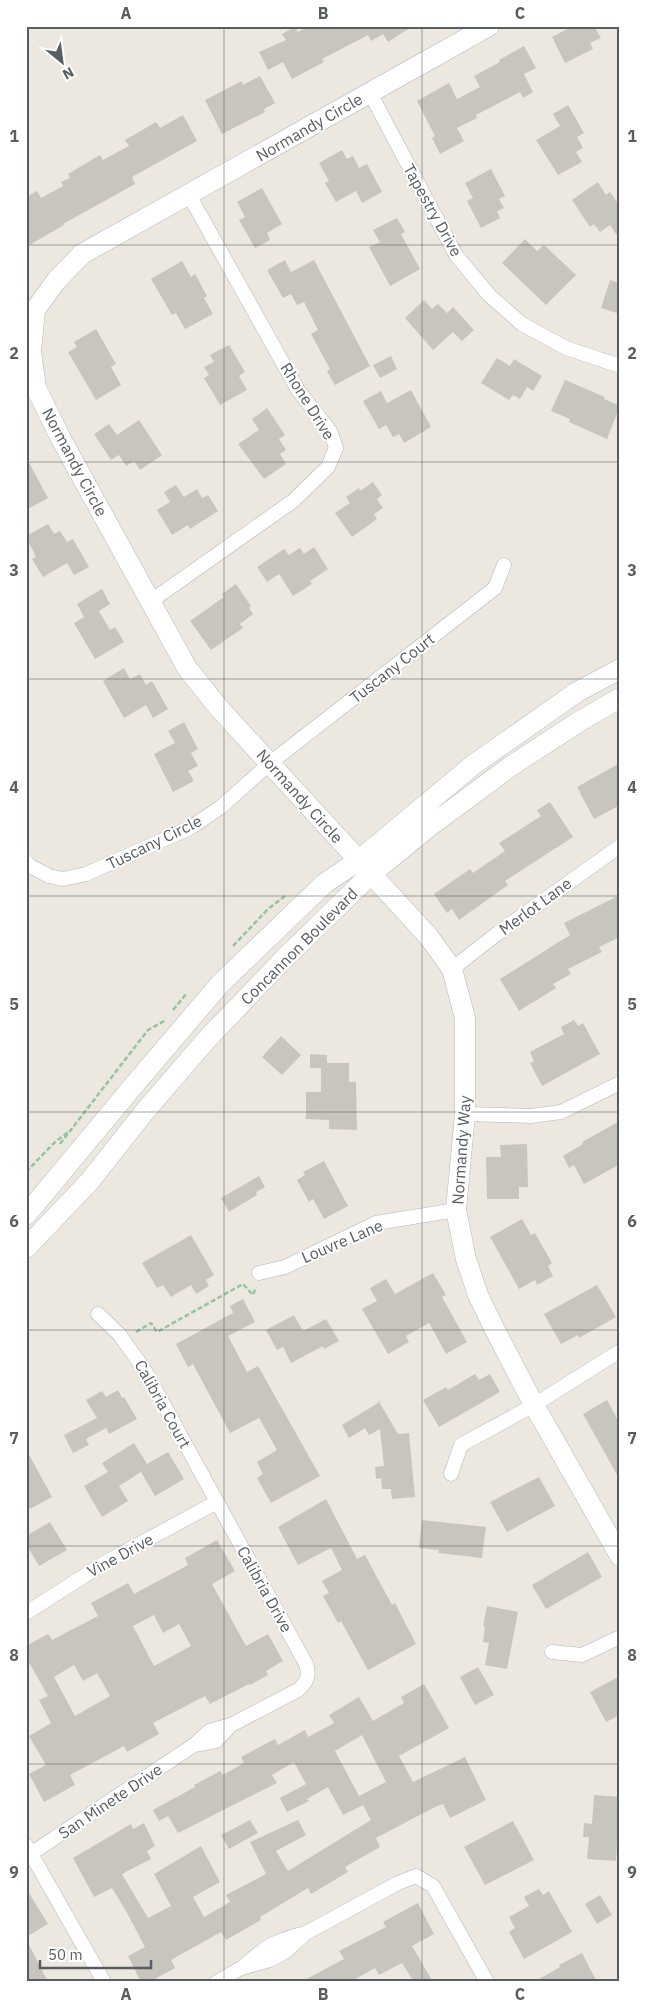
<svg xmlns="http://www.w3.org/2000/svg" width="646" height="2008" font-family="'IBM Plex Sans',sans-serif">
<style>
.building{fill:#c8c5bf;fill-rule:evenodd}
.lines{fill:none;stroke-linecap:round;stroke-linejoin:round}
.street-casing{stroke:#b2b6ba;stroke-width:15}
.secondary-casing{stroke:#b3b8bd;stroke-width:21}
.path{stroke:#95c49f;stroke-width:2.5;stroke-dasharray:5 2.5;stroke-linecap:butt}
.street{stroke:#fff;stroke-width:14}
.secondary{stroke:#fff;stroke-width:20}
.grid{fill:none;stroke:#585d61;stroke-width:1;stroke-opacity:0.55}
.labels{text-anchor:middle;stroke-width:4;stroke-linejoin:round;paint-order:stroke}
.street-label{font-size:16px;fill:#585d61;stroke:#fff}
.neatline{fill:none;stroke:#585d61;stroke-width:2}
.grid-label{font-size:16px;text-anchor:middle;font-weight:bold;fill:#585d61}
</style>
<rect width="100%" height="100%" fill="#ece8df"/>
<path class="building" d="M309 26H413L388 42 383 34 371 41 368 35 322 59 324 62 292 79 283 62 268 70 259 52 286 40 282 34 295 27 298 32Z
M573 26H594L601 38 590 43 593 49 565 63 552 37Z
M524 46 536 68 524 74 533 92 523 98 520 92 476 115 477 118 457 128 464 141 440 154 432 138 435 136 417 101 449 83 457 99 480 87 474 76 500 62 499 60Z
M260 76 275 103 264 109 265 112 222 134 205 100 242 81 243 85Z
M568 105 584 133 577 137 583 148 576 152 582 162 558 175 536 140 560 126 553 114Z
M183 115 197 141 132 177 135 184 63 224 64 225 26 247V197L37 191 41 198 63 186 61 182 70 178 68 174 100 155 103 160 129 146 125 140 156 122 160 128Z
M342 150 347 159 353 156 359 168 367 164 382 192 362 203 356 191 336 202 325 183 329 181 319 163Z
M491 169 505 196 499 199 504 208 497 211 500 218 481 228 467 201 473 198 465 183Z
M598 182 606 195 610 192 620 206V240L610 225 600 232 594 224 590 227 572 200Z
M262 188 282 224 267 233 270 240 255 248 239 220 245 217 237 202Z
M397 218 405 232 401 234 420 269 390 286 369 247 380 242 373 230Z
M525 239 537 251 544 245 576 275 546 305 502 263Z
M285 260 291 272 314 260 370 366 335 385 327 371 330 369 311 334 318 330 304 302 297 305 291 294 283 298 267 270Z
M182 261 191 277 195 274 207 296 204 298 213 314 185 329 176 313 172 315 151 279Z
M610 280 620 283V314L601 308Z
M424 300 432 309 438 304 447 313 453 307 474 330 462 341 453 332 433 350 405 318Z
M96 329 116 364 111 367 121 385 96 400 68 352 77 347 74 342Z
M229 345 245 372 239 376 247 390 220 405 204 378 209 375 204 367 214 362 210 355Z
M391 356 397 369 380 378 373 365Z
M497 358 510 366 514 359 542 376 533 391 527 387 520 399 513 395 509 400 481 383Z
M565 380 605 397 604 399 620 406 607 439 569 422 570 419 551 411Z
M411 390 431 427 404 443 399 434 393 437 386 425 379 429 363 401 381 391 387 403Z
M267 408 285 435 279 439 286 450 280 454 286 464 264 479 238 444 259 430 252 419Z
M139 420 162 455 140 470 134 461 126 466 119 455 111 460 94 434 109 424 117 435Z
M26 457 48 498 26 510Z
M373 482 382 495 377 499 383 508 374 514 377 519 352 537 335 513 350 503 346 497 359 488 360 491Z
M176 485 184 497 197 489 202 498 208 495 218 511 190 529 188 525 172 535 157 510 170 502 164 492Z
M48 524 54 534 60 531 67 542 73 539 89 567 74 575 67 563 43 577 32 559 36 557 26 536Z
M314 547 328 569 310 581 312 584 293 596 279 574 267 582 257 567 284 549 289 555 300 548 304 554Z
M236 584 251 606 249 608 253 614 240 624 243 628 211 650 190 621 224 597 222 594Z
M102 589 110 604 99 611 110 630 115 627 124 642 95 659 74 623 84 617 77 604Z
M124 668 130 679 140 674 146 685 152 681 168 709 153 718 146 705 124 718 103 681Z
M184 722 198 749 191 753 198 766 188 771 194 781 173 792 154 754 175 743 168 731Z
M620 763V805L594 819 577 787Z
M550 802 573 837 505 881 508 885 459 920 452 909 447 913 434 894 470 869 473 873 505 851 499 843 541 816 537 810Z
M620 895V937L599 947 602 952 568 969 571 974 553 984 556 988 519 1011 500 979 570 935 564 923Z
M574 1020 578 1026 583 1023 600 1054 542 1086 530 1063 534 1061 530 1052 564 1034 561 1027Z
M281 1036 301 1055 282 1075 262 1057Z
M310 1054 327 1055V1063H349V1082H356L357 1130 329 1129V1120L306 1119V1092H321V1068H310Z
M620 1121V1164L584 1184 574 1165 569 1168 563 1156 583 1144 582 1142Z
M527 1144 528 1187H519V1199H487L486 1157H501L500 1145Z
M324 1161 348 1206 324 1219 313 1199 309 1202 297 1180 305 1175 303 1172Z
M259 1176 265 1187 256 1192 257 1195 229 1212 221 1198Z
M522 1219 531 1235 535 1233 552 1263 548 1266 553 1276 537 1285 535 1280 519 1289 490 1237Z
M191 1235 214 1275 206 1280 209 1286 196 1294 191 1285 171 1297 163 1285 157 1288 142 1263Z
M433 1273 446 1295 442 1297 467 1342 446 1354 429 1323 406 1336 409 1342 388 1354 362 1309 377 1301 370 1288 386 1279 395 1294Z
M597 1285 616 1317 579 1338 578 1335 561 1344 544 1314Z
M243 1299 255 1322 228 1336 247 1372 258 1366 320 1476 271 1503 257 1478 263 1474 257 1462 277 1450 259 1418 230 1433 193 1364 188 1367 176 1344 233 1313 230 1306Z
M294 1315 303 1331 326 1319 339 1341 324 1349 323 1346 291 1363 283 1347 277 1350 266 1330Z
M475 1374 479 1380 490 1374 500 1392 439 1427 423 1400 446 1387 448 1390Z
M118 1390 122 1398 124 1397 137 1419 109 1434 106 1428 86 1439 89 1445 73 1453 64 1435 97 1418 86 1400 102 1391 106 1397Z
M378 1400 398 1434 409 1433 415 1497 392 1499 391 1489H382L381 1478 376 1479 375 1467 384 1466 380 1429 369 1435 365 1428 349 1438 342 1425 378 1403Z
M607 1400 620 1424V1480L583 1414Z
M134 1443 147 1464 168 1452 184 1479 155 1496 141 1472 119 1486 128 1501 102 1517 84 1486 108 1472 102 1463Z
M26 1449 52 1497 26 1511Z
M539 1477 555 1506 507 1532 490 1502Z
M326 1499 357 1559 365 1555 392 1605 395 1603 416 1644 368 1670 341 1621 338 1623 323 1596 329 1593 322 1581 342 1570 331 1548 298 1565 278 1527Z
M422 1520 486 1527 482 1558 438 1553 439 1550 419 1548Z
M50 1522 67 1550 39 1566 26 1544V1536Z
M217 1540 235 1571 212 1584 246 1646 268 1634 283 1661 266 1671 268 1675 250 1685 249 1684 210 1704 205 1696 153 1723 159 1734 127 1752 124 1746 70 1775 75 1785 44 1802 29 1774 46 1765 29 1736 51 1723 39 1700 48 1696 26 1657V1646L48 1634 52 1640 98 1616 91 1603 128 1583 134 1594 188 1565 185 1558ZM154 1615 163 1633 179 1624 191 1646 154 1666 133 1626ZM74 1665 83 1681 97 1673 110 1696 75 1716 54 1677Z
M588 1552 602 1577 546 1609 532 1585Z
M487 1606 518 1612 507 1669 485 1665 489 1643 483 1642 485 1627 483 1626Z
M478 1667 494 1695 475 1705 460 1677Z
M620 1676V1715L606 1722 590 1692Z
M424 1684 449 1728 399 1756 413 1782 465 1757 486 1800 450 1818 443 1804 433 1808 376 1838 380 1847 345 1867 348 1872 311 1894 308 1888 260 1917 261 1920 226 1940 221 1932 171 1960 175 1968 149 1982H141L128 1956 145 1947 126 1911 112 1888 94 1897 73 1858 131 1824 133 1829 144 1823 155 1846 147 1851 151 1859 122 1874 148 1918 171 1906 154 1874 201 1846 220 1882 193 1897 204 1917 230 1902 226 1895 266 1874 250 1842 298 1820 306 1835 276 1851 288 1871 371 1820 363 1805 343 1815 328 1787 307 1799 309 1801 287 1812 280 1798 306 1784 294 1762 272 1775 277 1783 178 1833 168 1816 159 1821 153 1810 195 1787 194 1785 220 1771 223 1775 244 1763 241 1757 275 1739 278 1745 305 1730 308 1737 334 1723 329 1715 359 1697 373 1721 404 1703 401 1697ZM362 1735 386 1782 359 1796 335 1751Z
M594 1795 620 1797 616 1861 587 1859 589 1837H583L584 1823 592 1824Z
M250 1820 258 1833 229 1849 221 1835Z
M513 1821 534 1860 485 1885 464 1847Z
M26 1888 48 1924 26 1937Z
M539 1889 543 1895 549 1891 572 1932 524 1959 509 1932 515 1928 509 1917 529 1906 524 1897Z
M600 1895 612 1915 597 1924 585 1904Z
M418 1903 434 1934 412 1946 433 1982H414L402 1963 379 1975 375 1968 350 1982H301L344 1959 339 1951 386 1927 383 1922Z
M26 1939 48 1982H31L26 1972Z
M582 1953 597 1982H534L560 1967 559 1965Z"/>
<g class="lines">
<defs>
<path id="street" d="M370 93 456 255 489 295 522 324 566 348 620 366
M151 601 293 501 328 467 336 448 330 431 298 390 189 195
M26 861 28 865 49 876 63 879 86 874 190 828 221 807 270 763 495 588 504 565
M452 969 498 933 620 846
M465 1114 531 1116 561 1112 620 1083
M259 1273 285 1267 376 1223 456 1210
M451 1474 461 1445 534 1405 620 1351
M26 1613 106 1562 217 1502
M552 1652 582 1655 620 1637
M194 1745 216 1741 231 1725
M26 1845 104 1982
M26 1857 194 1745 209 1731 231 1725 298 1690C307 1682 310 1675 306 1664L144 1369 119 1334 98 1314
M245 1965C266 1946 275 1941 302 1934
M217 1982 241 1968 270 1960 285 1952 306 1933 398 1883 416 1876 433 1886 487 1982"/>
<path id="secondary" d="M489 26 82 254 56 281 35 310 31 352 36 388 61 439 187 668 218 707 429 937 452 969 465 1018V1114L456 1210 466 1259 478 1295 495 1330 534 1405 620 1556
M26 1215 129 1091 220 984 325 883 358 861 473 765 577 692 620 669
M26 1248 89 1182 146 1110 208 1038 284 959 371 874 430 826 511 766 580 721 620 698"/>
</defs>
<use href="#street" class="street-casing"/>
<use href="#secondary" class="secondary-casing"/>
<path class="path" d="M233 946 268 909 285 896
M173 1010 187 993
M60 1144 148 1030 166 1020
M26 1172 54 1143 68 1132
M136 1332 151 1323 157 1332 243 1284 253 1295 256 1287"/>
<use href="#street" class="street"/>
<use href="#secondary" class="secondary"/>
</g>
<path class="grid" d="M224 26V1982M422 26V1982M26 245H620M26 462H620M26 679H620M26 896H620M26 1112H620M26 1330H620M26 1546H620M26 1764H620"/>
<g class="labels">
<g class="street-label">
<text transform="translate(309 127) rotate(-30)" y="6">Normandy Circle</text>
<text transform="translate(433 210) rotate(61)" y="6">Tapestry Drive</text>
<text transform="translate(308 401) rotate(58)" y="6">Rhone Drive</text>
<text transform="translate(75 462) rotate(62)" y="6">Normandy Circle</text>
<text transform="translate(392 668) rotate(-38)" y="6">Tuscany Court</text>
<text transform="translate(300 796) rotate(48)" y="6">Normandy Circle</text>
<text transform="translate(154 842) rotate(-26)" y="6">Tuscany Circle</text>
<text transform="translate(535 906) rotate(-36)" y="6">Merlot Lane</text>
<text transform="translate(299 946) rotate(-45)" y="6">Concannon Boulevard</text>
<text transform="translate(461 1150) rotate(-86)" y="6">Normandy Way</text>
<text transform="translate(342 1241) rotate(-23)" y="6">Louvre Lane</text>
<text transform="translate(163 1404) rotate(61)" y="6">Calibria Court</text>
<text transform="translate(120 1555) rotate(-29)" y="6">Vine Drive</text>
<text transform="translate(265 1589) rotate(61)" y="6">Calibria Drive</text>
<text transform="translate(110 1801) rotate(-34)" y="6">San Minete Drive</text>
</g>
</g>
<rect width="646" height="2008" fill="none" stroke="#ffffff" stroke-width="55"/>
<g transform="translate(62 62) rotate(151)" stroke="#ffffff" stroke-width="4" paint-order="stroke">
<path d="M0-4L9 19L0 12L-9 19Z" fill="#585d61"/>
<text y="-8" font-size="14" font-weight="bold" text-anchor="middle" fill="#585d61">N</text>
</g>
<path d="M40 1960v8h111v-8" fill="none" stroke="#585d61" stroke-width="2.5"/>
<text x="48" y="1960" font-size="15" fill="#585d61" stroke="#ffffff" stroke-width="4" paint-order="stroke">50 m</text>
<rect x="28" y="28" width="590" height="1952" class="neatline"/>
<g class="grid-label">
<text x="126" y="19">A</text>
<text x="323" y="19">B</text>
<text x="520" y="19">C</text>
<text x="14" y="142">1</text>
<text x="632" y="142">1</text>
<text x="14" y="359">2</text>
<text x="632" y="359">2</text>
<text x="14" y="576">3</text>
<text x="632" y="576">3</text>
<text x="14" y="793">4</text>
<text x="632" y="793">4</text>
<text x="14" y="1010">5</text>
<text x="632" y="1010">5</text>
<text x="14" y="1227">6</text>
<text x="632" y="1227">6</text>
<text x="14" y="1444">7</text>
<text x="632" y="1444">7</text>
<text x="14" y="1661">8</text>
<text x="632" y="1661">8</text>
<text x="14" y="1878">9</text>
<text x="632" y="1878">9</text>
<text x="126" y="2000">A</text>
<text x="323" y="2000">B</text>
<text x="520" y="2000">C</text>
</g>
</svg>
